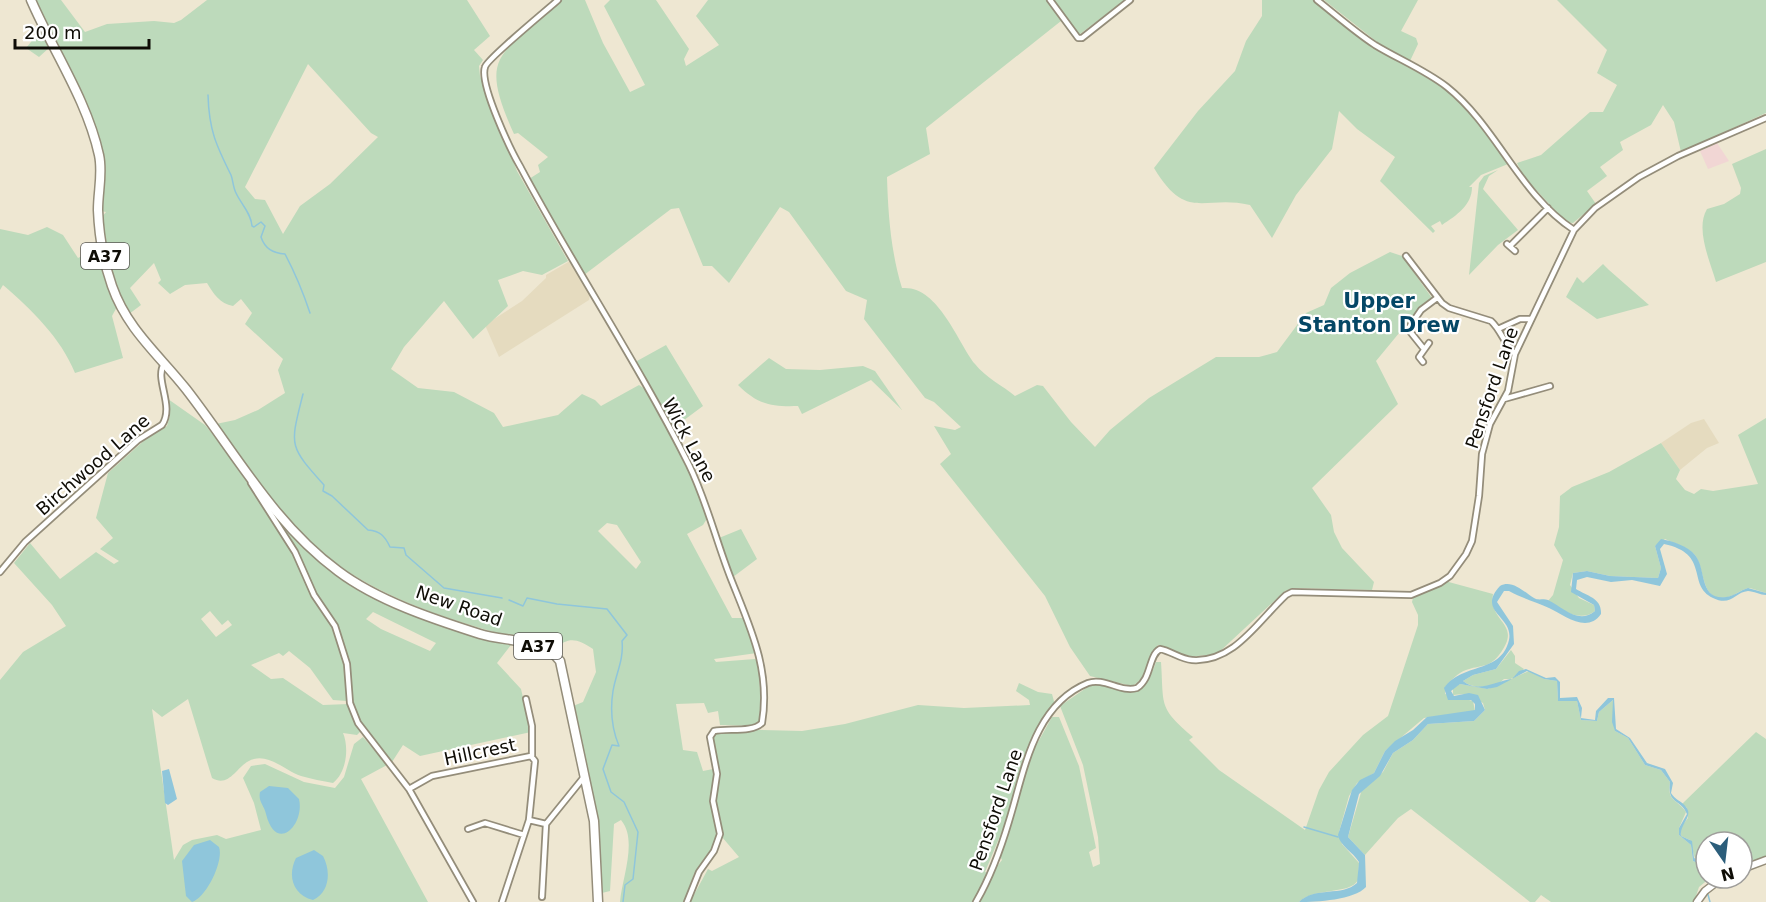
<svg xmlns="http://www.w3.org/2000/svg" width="1766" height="902" font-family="'DejaVu Sans',sans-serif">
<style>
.built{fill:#e5dbbf}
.education{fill:#f1d6d4}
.green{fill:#bddabb;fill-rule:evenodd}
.water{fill:#8fc6db}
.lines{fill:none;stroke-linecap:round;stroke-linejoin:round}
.stream{stroke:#8fc6db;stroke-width:1.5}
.street-casing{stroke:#948d7a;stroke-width:8}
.secondary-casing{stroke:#948d7a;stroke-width:9}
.highway-casing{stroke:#948d7a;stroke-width:11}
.street{stroke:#fff;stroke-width:4.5}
.secondary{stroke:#fff;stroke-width:6}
.highway{stroke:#fff;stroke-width:8}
.labels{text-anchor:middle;stroke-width:4.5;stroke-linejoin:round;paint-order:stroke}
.shield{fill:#fff;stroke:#575651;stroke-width:1.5}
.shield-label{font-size:16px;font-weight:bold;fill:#0f0d06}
.street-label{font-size:18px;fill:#0f0d06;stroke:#fff}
.quarter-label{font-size:21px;font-weight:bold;fill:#044766;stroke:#fff}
</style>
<rect width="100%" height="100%" fill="#eee7d2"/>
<path class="built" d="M570 261 590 295 589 300 499 357 485 325 522 301 546 278V275Z
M1704 419 1719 443 1707 448 1680 470 1661 443 1691 423Z"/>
<path class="education" d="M1717 143 1729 161 1708 169 1700 151Z"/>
<path class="green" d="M35 0H61L85 32 107 24 154 21 174 23 181 20 207 0H467L490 36 474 50 483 60 479 66 480 76 517 171 568 261 542 275 523 271 498 280 508 306 473 339 444 301 404 347 391 369 418 388 454 392 494 413 503 427 558 415 582 394 595 400 601 406 639 385 648 391 635 365 637 361 666 345 703 406 668 432 685 462 708 517 703 525 687 534 732 618H745L757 653 714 659 716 662 755 659 758 662 761 702 759 721 751 726 720 725 718 711 708 713 704 703 676 704 683 750 697 752 703 771 713 769 715 775 711 803 718 834 710 853 694 874 685 902H620C622 878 638 840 621 820L614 824 610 891 602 893 599 843 573 706 583 702 596 672 593 649C577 639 569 636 555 649 460 623 354 598 287 519 262 489 240 455 216 424L235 420 258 410 285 393 278 370 283 359 245 324 252 313 241 299 233 306C220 304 213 293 207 283L185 285 170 294 158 283 161 280 154 263 130 288 141 305 129 314C113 283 106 252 102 217L106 212 101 211 104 172 70 74ZM308 64 371 133 378 137 330 184 300 206 283 234 265 200 255 199 245 187ZM607 523 617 525 641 562 636 569 598 531Z
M561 0H585L603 43 630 92 645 85 604 6 610 0H656L689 49 684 59 686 66 719 45 696 16 708 0H1047L1061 21 926 128 930 154 887 177C888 213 891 253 902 288 938 285 957 341 975 364 985 377 1003 386 1015 396L1037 385 1043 386 1071 422 1095 447 1110 430 1149 398 1216 357H1259L1277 352 1306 313 1324 305 1331 288 1350 273 1390 252 1402 256 1432 298 1423 304 1376 361 1398 404 1312 488 1331 515 1334 532 1342 548 1374 582 1372 590 1293 588 1285 591 1217 654 1188 657 1158 645C1147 658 1149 677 1132 686L1090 676 1070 647 1045 596 940 464 951 454 934 426 955 430 961 427 934 402 925 398 864 319 867 300 846 291 789 212 780 207 729 283 712 266H703L679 208 671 209 584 275 529 179 540 172 538 165 548 157 518 133 514 134C475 48 505 57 561 0Z
M1053 0H1125L1080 34 1076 32Z
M1262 0H1315L1374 47 1446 89 1474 118 1508 164 1481 175 1469 187H1472C1472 205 1457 215 1442 225L1440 221 1431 226 1435 231 1433 233 1380 181 1395 157 1357 129 1339 111 1332 149 1296 195 1272 238 1250 205C1204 194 1187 223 1154 168L1198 111 1235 71 1246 41 1262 16Z
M1324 0H1418L1401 31 1416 38 1418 44 1410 61 1377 42Z
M1557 0H1766V113L1681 152 1674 122 1663 105 1651 125 1620 142 1623 150 1600 167 1607 176 1587 191 1596 204 1573 223 1566 222 1524 177 1517 163 1541 155 1590 112H1603L1617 85 1597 73 1607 50Z
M40 31 50 47 39 57 26 48Z
M1766 149V262L1716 282C1710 261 1695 229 1707 209L1724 204 1740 194 1741 188 1732 164Z
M1498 170 1489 176 1483 189 1518 230 1498 245 1469 275 1479 183 1484 176Z
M47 227 63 235 78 258 100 247 118 305 112 316 123 358 75 373C61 338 31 309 3 285L0 290V229L28 235Z
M1603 264 1609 270 1649 305 1597 319 1566 297 1577 277 1583 283Z
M769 358 786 369 820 370 863 366 875 371 902 410 871 380 802 414 798 406C771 407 757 404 738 385Z
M168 399 205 425 234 460 291 551 312 596 333 627 340 645 345 664 347 701 333 700 310 668 289 651 283 656 279 653 251 665 271 679 283 678 323 705 349 704 361 731 357 735 343 733C349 747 347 772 333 783 323 781 311 779 301 776 286 771 271 755 254 759 237 763 231 789 212 778L188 699 162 717 152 709 174 860 183 845 192 840 217 835 226 839 261 830 254 803 243 778 251 766 265 764 304 782 335 788 344 777 354 744 363 737 387 765 361 779 428 902H0V680L23 652 66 626 52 605 14 563 30 543 60 579 96 552 114 564 119 561 100 549 113 538 96 518 108 473 148 437 167 426 170 416ZM210 611 222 625 228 620 232 625 216 637 201 619Z
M1766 418V593L1750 588C1741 589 1736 595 1728 597 1699 604 1706 566 1694 554 1686 546 1675 544 1665 539L1655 546 1661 568 1658 578 1610 576 1587 571 1573 573 1570 585 1579 598 1594 605 1595 611C1580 623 1561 610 1548 601L1553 595 1563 560 1554 545 1559 527 1560 496 1572 487 1609 472 1661 443 1680 470 1676 479 1685 490 1694 494 1701 489 1713 491 1758 484 1738 435Z
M284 527 306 550 335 573 465 633 511 645 497 663 521 689 531 732 420 756 403 745 392 762C376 744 357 724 352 700 347 677 349 655 340 632 335 619 325 609 318 597 306 575 297 553 283 532ZM373 612 436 643 430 651 381 629 366 619Z
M741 529 757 559 733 577 719 538Z
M1445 581 1493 594C1488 623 1524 623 1499 655 1489 668 1480 665 1466 670 1458 673 1450 681 1445 687V694L1473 701 1475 711 1424 718 1385 751 1374 773 1357 783 1349 796 1339 832 1342 844 1359 863 1358 880C1350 895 1314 887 1299 902H690L708 869 712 871 739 857 722 837 714 802 718 765 712 737 715 732 729 729 802 731 845 724 918 705 964 708 1030 705 1029 700 1016 691 1019 683 1038 692 1052 694 1055 705 1024 756 1005 824 985 872 991 874 1002 860 999 854 1011 821 1028 760 1052 717H1059L1079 766 1096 848 1089 852 1093 867 1100 864 1098 837 1083 765 1060 706 1092 684C1125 689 1142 703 1156 662H1161C1164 706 1158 707 1193 737L1189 740 1219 770 1305 830 1319 790 1329 772 1363 735 1388 716 1418 625V615L1412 602 1413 598Z
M1511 650 1515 656V663L1524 669 1512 679H1504C1495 689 1472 689 1463 681L1473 675 1496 669Z
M1529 671 1544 679 1557 681 1558 701H1577L1581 720 1597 721 1599 712 1613 700 1615 731 1628 738 1645 765 1661 770 1670 782C1667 802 1676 798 1686 812L1679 828V835L1691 845 1693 861 1706 867V878H1710L1699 887 1694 902H1551L1541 895 1535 902H1530L1411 809 1398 818 1365 855 1348 837 1362 789 1383 772 1393 753 1413 740 1428 724 1474 721 1485 710 1483 703 1464 694 1453 695V688L1460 684 1488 689Z
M1756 732 1766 739V857L1742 866V842H1706V865L1695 859 1690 840 1681 836V827L1688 818 1687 808 1682 804Z"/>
<path class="water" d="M1661 539C1672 541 1688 546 1695 555 1707 569 1698 600 1726 597 1734 596 1741 590 1748 588L1766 593V595C1761 595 1753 591 1748 591 1735 592 1731 607 1713 598 1686 585 1711 554 1664 544L1660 549 1667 574 1660 586 1632 580 1611 582 1587 577 1577 580 1576 589C1587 596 1602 598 1601 614 1587 634 1564 615 1549 608 1535 602 1522 598 1509 591H1504L1497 602 1513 626 1514 644 1496 669 1473 675 1463 681C1478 694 1498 680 1512 679L1519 671 1526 669 1546 678 1555 677 1560 682V698L1577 697 1582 708 1581 718 1595 720 1596 711 1608 698H1614L1616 729 1630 738 1647 763 1665 769 1673 783 1671 793C1675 800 1682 801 1686 807 1694 816 1679 825 1681 836L1692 841 1694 858 1701 861 1706 867 1693 861 1691 845 1679 835V828L1687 814C1680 798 1667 805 1670 782L1661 770 1645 765 1628 738 1615 731 1612 722 1613 700 1599 712 1597 721 1581 720 1577 701H1558L1557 681 1544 679 1527 671 1497 687 1487 689 1460 684 1451 691 1454 696 1469 693 1478 695 1485 710 1474 721 1428 724 1413 740 1393 753 1380 776 1359 794 1348 837 1365 855 1366 887C1354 900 1317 902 1299 902 1315 886 1342 897 1357 883L1359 862C1353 852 1340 846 1338 835L1352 790 1360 780 1374 773 1385 751 1395 741 1413 730 1427 717 1475 710V704L1471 700H1448L1444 688C1463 662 1501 674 1509 640 1514 616 1476 612 1500 586 1512 579 1524 592 1534 598 1539 601 1543 598 1548 600 1563 607 1578 625 1595 611L1594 605 1571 592 1573 573 1587 571 1610 576 1658 578 1661 568 1655 546Z
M169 769 177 799 168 805 165 803 162 771Z
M269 786 288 788 299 799C305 825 276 854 266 814 264 805 258 802 260 792Z
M210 840 219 847C224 860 207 897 192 902L186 896 182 861 194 845Z
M314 850 323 856C331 871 330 892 313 900 293 895 287 876 296 858Z"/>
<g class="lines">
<path class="stream" d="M208 95C209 130 216 145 231 175 233 180 233 187 236 193 241 204 251 213 252 226L254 227 261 222 265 226 261 237C265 249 273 253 285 254 295 273 303 292 310 313
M303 394C290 446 288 445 324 485L323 491 332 496 368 530C380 531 385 536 390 547L404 548 406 555 444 588 502 598
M509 600 523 606 527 598 557 604 607 609 627 635 622 641C624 660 616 673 613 691 610 710 612 729 619 746L612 745 603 769 611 792 624 802 638 832 633 879 625 885 623 902
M1304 827 1338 837
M1707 891 1710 902"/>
<defs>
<path id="street" d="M558 0C547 10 487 59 485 67 479 84 511 151 521 168 574 268 638 363 689 465 707 502 716 541 731 579 750 627 771 670 762 723 752 733 728 728 714 731L710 737 717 774 713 801 720 834 714 851 699 872 687 902
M1050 0 1078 38H1082L1130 0
M1317 0C1336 15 1355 32 1375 45 1398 59 1425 70 1447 87 1497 127 1519 194 1574 230
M1507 244 1515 251
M1510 246 1548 208
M1406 256 1442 303 1449 308 1491 321C1501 330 1504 344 1515 354
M1498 329 1520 319H1530
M1424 349 1408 329 1421 310 1437 298
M1423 362 1419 357 1429 343
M1504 399 1550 386
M251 483 295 552 314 595 335 626 347 664 350 703 358 723 409 789 473 902
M0 572 25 542 138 440 162 425C175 406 154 379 164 364
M526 699 532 726V757
M409 789 432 776 531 756 535 761 529 820
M546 824 584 777
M468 829 485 823 524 835
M502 902 529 820 546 824 542 897
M976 902C990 878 1001 848 1009 821 1024 773 1033 705 1088 683 1104 677 1121 693 1137 688 1152 678 1148 656 1160 649 1171 651 1180 659 1192 660 1234 663 1258 621 1286 595L1292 592 1411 595 1440 583 1450 576 1466 554 1472 541 1479 496 1482 454 1490 424 1508 391 1515 354 1574 230 1595 208 1639 177 1678 156 1766 118"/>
<path id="secondary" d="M1742 869 1766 860
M1697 902 1705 891 1722 878"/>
<path id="highway" d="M31 0C53 51 87 100 99 155 103 173 98 191 98 210 99 235 104 263 112 286 127 329 159 355 186 389 235 452 273 523 338 571 378 601 433 619 480 634 506 642 543 638 560 661L594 821 598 902"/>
</defs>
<use href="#street" class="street-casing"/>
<use href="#secondary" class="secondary-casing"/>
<use href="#highway" class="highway-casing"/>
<use href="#street" class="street"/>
<use href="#secondary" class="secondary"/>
<use href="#highway" class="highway"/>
</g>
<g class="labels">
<g class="shield">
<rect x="81" y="243" width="48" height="26" rx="4.5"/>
<rect x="514" y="633" width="48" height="26" rx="4.5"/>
</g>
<g class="shield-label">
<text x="105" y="262">A37</text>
<text x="538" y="652">A37</text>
</g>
<g class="street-label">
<text transform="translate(1492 388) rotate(-71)" y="6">Pensford Lane</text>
<text transform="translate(689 440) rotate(62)" y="6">Wick Lane</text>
<text transform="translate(93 465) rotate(-41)" y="6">Birchwood Lane</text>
<text transform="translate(459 606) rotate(19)" y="6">New Road</text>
<text transform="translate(480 752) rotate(-12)" y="6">Hillcrest</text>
<text transform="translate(996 810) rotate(-71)" y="6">Pensford Lane</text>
</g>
<g class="quarter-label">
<text x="1379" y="308">Upper<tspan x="1379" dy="24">Stanton Drew</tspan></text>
</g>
</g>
<g transform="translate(1724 860) rotate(166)"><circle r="28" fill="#ffffff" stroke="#9f9e9b" stroke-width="1.5"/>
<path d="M0-4.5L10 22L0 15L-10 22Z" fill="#2c5e7b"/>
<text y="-9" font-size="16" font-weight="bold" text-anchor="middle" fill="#0f0d06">N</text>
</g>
<path d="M15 39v9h134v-9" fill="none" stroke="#0f0d06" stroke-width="3"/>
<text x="24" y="39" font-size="18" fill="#0f0d06" stroke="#ffffff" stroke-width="4.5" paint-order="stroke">200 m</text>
</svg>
